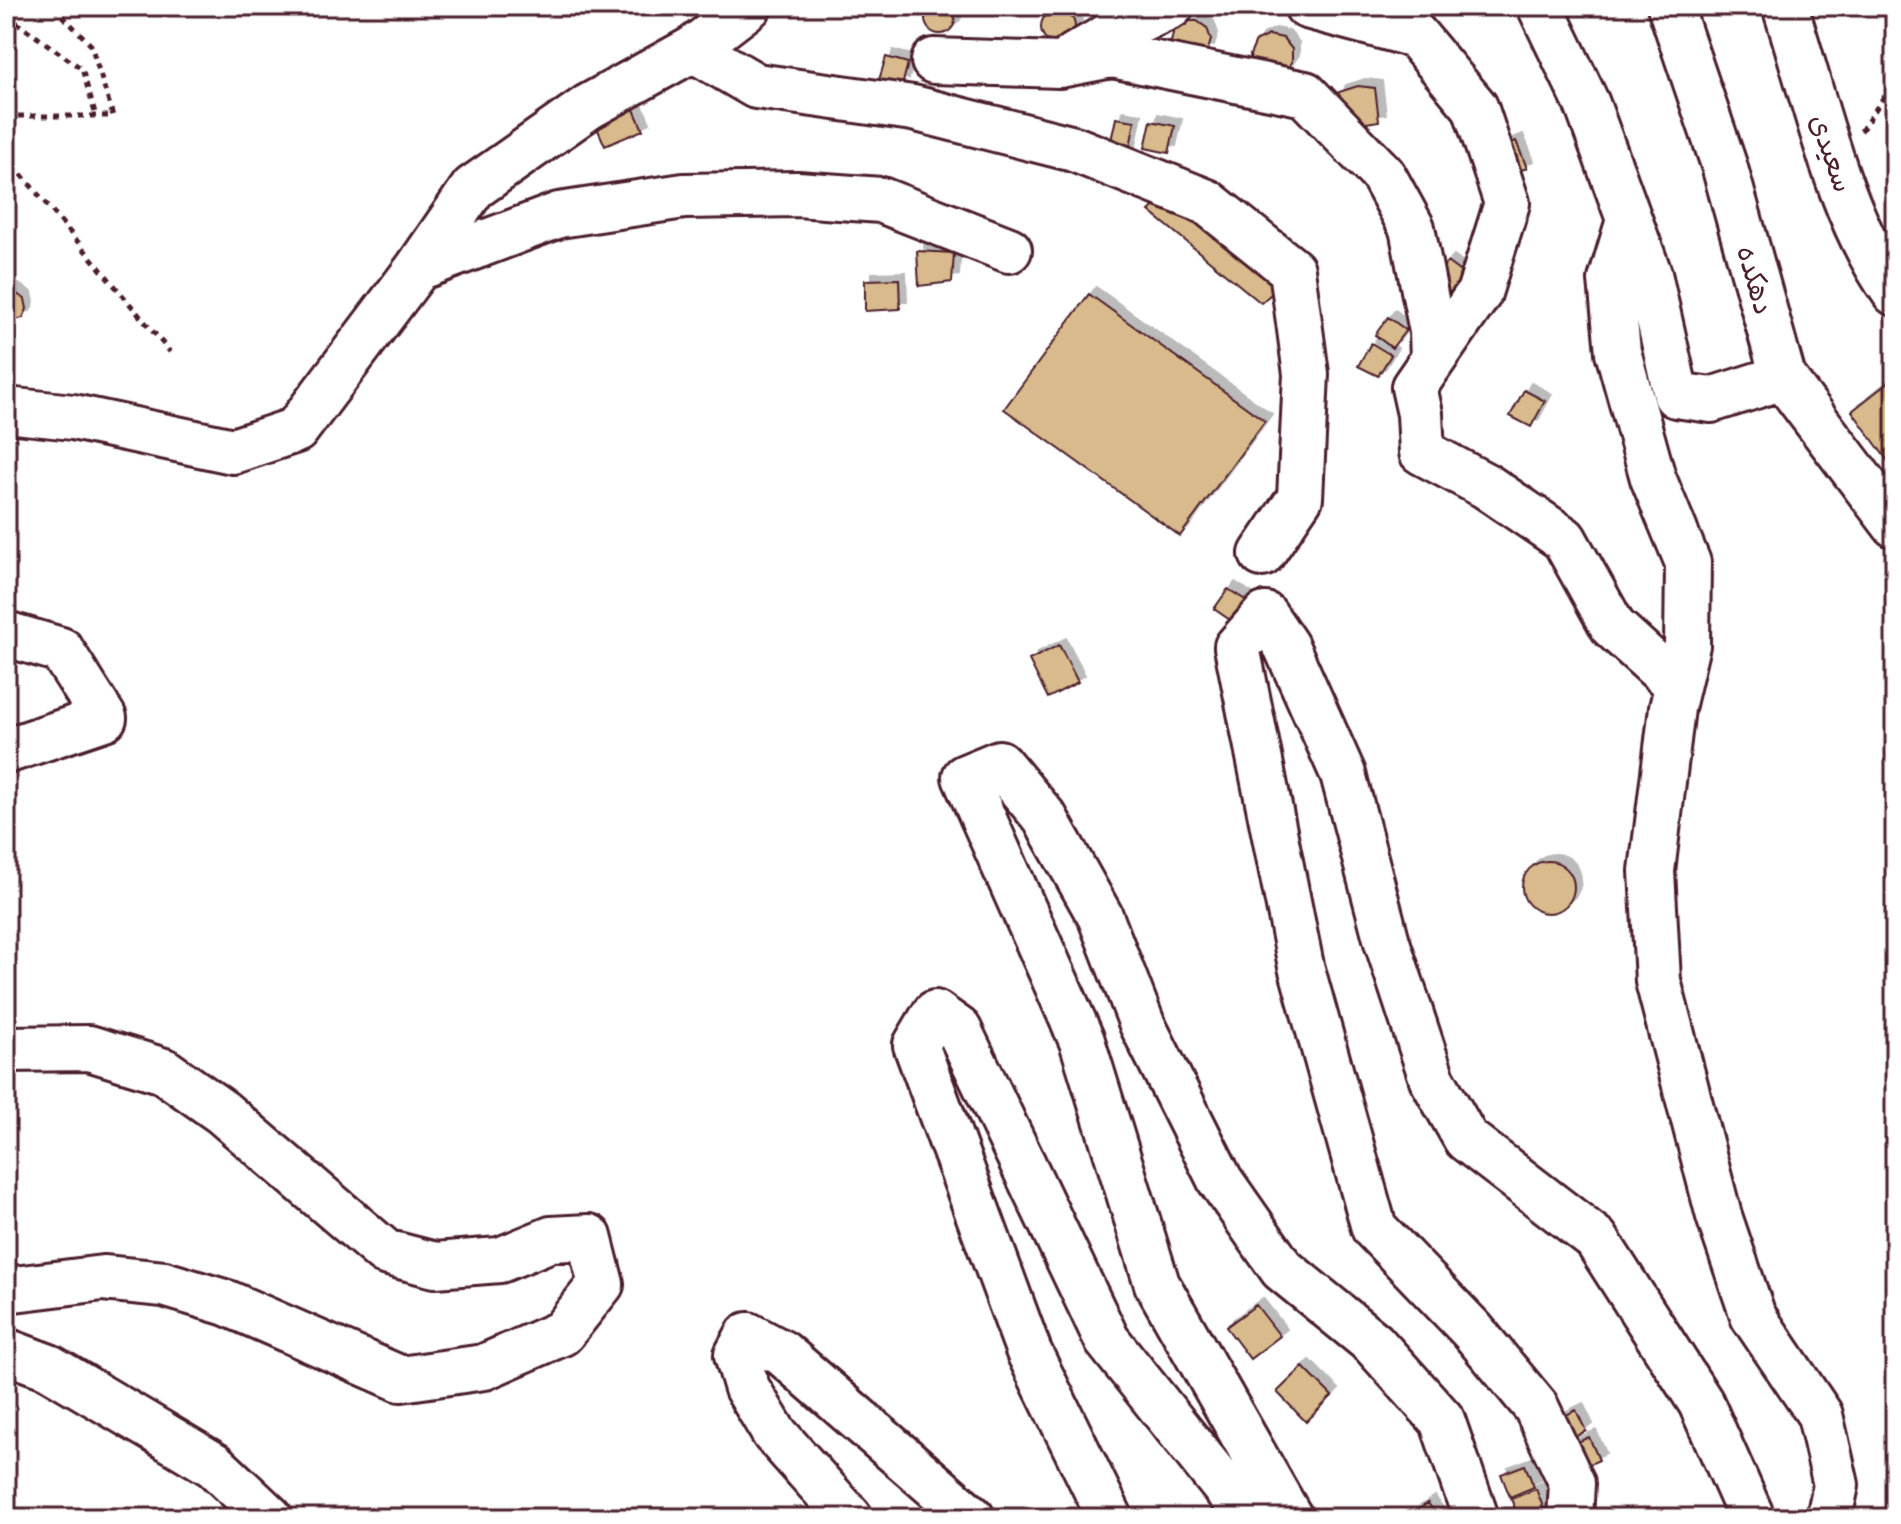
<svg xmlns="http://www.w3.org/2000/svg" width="1901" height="1524" font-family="'Balsamiq Sans','Playpen Sans Arabic',sans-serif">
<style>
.building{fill:#d8ba8c;stroke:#4a1f2b;stroke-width:2;filter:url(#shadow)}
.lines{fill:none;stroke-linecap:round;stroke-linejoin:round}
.minor-casing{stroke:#4a1f2b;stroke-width:50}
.path{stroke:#4a1f2b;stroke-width:5;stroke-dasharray:6 6;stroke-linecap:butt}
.minor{stroke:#fff;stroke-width:44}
.labels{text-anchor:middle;stroke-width:6;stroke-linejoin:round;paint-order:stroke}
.street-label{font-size:28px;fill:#4a1f2b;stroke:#fff}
</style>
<defs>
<filter id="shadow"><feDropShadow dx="7" dy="-7" stdDeviation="0" flood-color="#0004"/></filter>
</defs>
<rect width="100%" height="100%" fill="#fff"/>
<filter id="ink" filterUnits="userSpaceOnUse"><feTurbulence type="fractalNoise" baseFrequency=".0125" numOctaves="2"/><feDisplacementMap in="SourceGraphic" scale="16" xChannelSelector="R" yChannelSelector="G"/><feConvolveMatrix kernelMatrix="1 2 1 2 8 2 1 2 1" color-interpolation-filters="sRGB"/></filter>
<g filter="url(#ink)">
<path class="building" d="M925 19a15 15 0 1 1 30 0a15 15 0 1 1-30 0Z
M1041 27a17 17 0 1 1 34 0a17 17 0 1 1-34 0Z
M1184 21H1197L1207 28 1211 40 1207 53 1172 48 1171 42 1174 29Z
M1269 35 1283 38 1292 49V62L1284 73 1251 62 1250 55 1256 41Z
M886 57 908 63 902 86 879 80Z
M1358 86 1375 88 1379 121 1322 130 1339 92Z
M626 91 643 130 605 146 588 107Z
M1116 118 1135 121 1129 152 1110 145Z
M1151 121 1175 126 1169 153 1145 148Z
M1516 141 1527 168 1506 176 1495 149Z
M1163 198 1200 209 1282 284 1261 303 1149 211Z
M917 251 954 253 952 282 919 286Z
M1447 262 1467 277 1452 297 1432 282Z
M899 279 900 309 865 311V280Z
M12 291 25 299 27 309 23 318 8 322 6 321V292Z
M1089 294 1265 421 1180 536 1004 409Z
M1388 317 1406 330 1392 348 1375 335Z
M1371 343 1391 355 1378 376 1358 366Z
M1895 377V471L1852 411Z
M1524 390 1545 401 1531 427 1510 416Z
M1228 589 1250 603 1236 624 1214 609Z
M1059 645 1078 682 1048 698 1029 660Z
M1522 887a26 26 0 1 1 52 0a26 26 0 1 1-52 0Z
M1256 1305 1280 1336 1250 1359 1226 1327Z
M1303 1367 1332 1396 1306 1422 1277 1392Z
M1576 1410 1586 1431 1561 1444 1550 1423Z
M1589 1437 1599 1460 1575 1471 1564 1448Z
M1525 1465 1534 1487 1510 1497 1501 1474Z
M1536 1489 1545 1512 1530 1518H1519L1511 1499Z
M1428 1503 1438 1518H1406Z"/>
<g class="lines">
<defs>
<path id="minor" d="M1307 6 1415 35 1475 107 1507 203 1479 293 1414 387 1420 414 1422 452 1486 486 1564 539 1613 627 1677 685
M1540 6 1587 104 1649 274 1676 395 1711 400 1783 377
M1670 6 1724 165 1783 377 1895 525
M1785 6C1815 98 1838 215 1895 293
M693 49 756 86 913 108 1074 149 1207 202 1292 270 1306 374 1300 498 1262 554
M1074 56 1117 31 1171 6
M934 61 1060 65 1112 55 1305 94 1383 175 1412 228 1432 331 1433 359
M1629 220 1611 280 1618 352 1653 478 1688 563 1687 645 1672 708 1652 871 1658 981 1719 1216 1753 1316 1820 1415 1836 1485 1829 1518
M418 268 559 215 684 196 797 194 881 200 1009 250
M6 410 73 417 233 451 296 430 418 268 473 188 588 107 693 49 749 6
M6 634 61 650 104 718 6 751
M6 1049 89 1048 164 1071 222 1112 385 1252 435 1265 500 1260 551 1239 589 1237 601 1284 562 1333 484 1367 401 1379 227 1303 164 1284 103 1278 6 1290
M6 1351 49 1367 214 1465 270 1518
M850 1518 774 1433 747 1388 737 1355 748 1335 782 1353 972 1518
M1110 1518 1029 1352 916 1045 935 1013 959 1030 1107 1340 1242 1509 1253 1518
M1290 1518 1157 1284 1082 1041 965 777 999 763 1045 818 1100 916 1142 1024 1220 1180 1282 1269 1373 1343 1442 1420 1476 1518
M1570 1518 1572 1483 1536 1407 1472 1330 1374 1228 1301 966 1237 647 1265 615 1286 646 1343 774 1387 942 1432 1079 1466 1139 1596 1239 1701 1403 1752 1518"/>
</defs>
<use href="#minor" class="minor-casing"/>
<path class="path" d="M1891 6 1895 28
M6 15 82 69 96 116
M6 116H113L91 45 53 6
M1861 131 1895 80
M6 156 170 352"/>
<use href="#minor" class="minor"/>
</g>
</g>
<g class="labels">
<g class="street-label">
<text transform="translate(1832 153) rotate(71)" y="10">سعیدی</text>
<text transform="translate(1756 280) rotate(74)" y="10">دهکده</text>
</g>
</g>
<rect width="1901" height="1524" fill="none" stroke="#fff" stroke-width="32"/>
<rect x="16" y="16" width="1869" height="1492" fill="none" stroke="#4a1f2b" stroke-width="3" filter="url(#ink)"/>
</svg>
